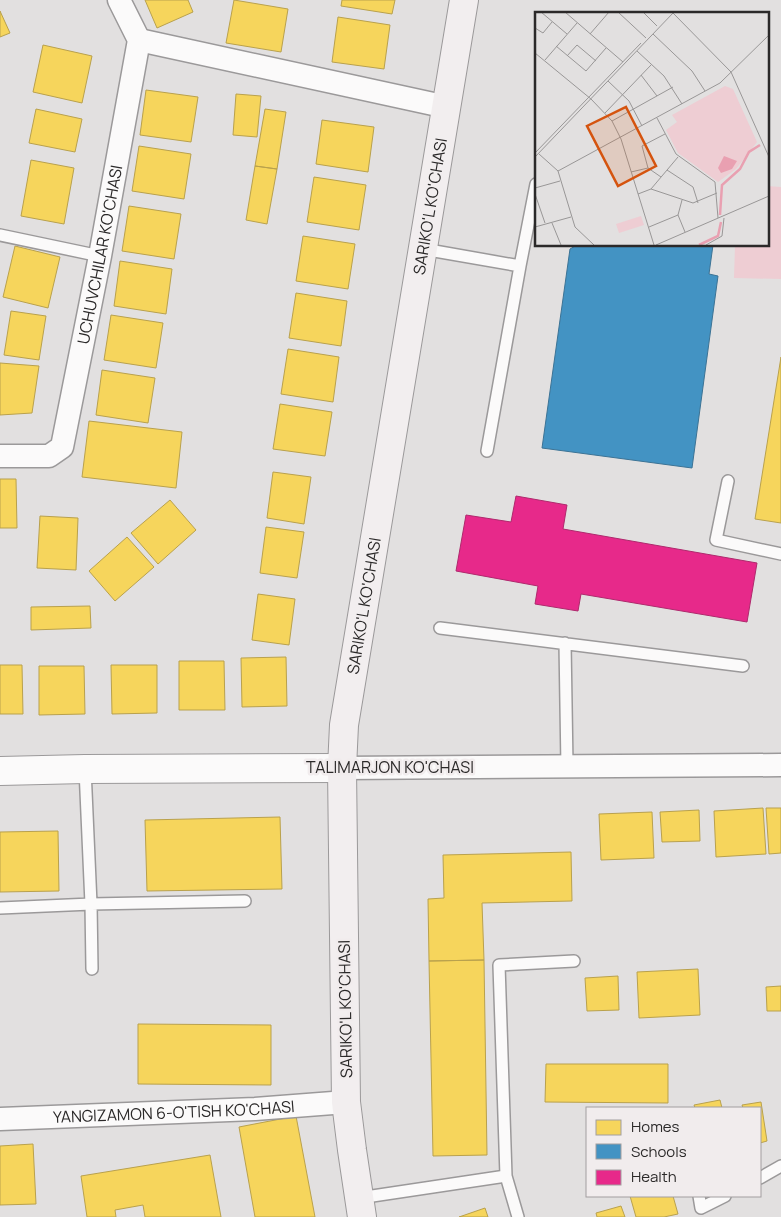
<svg xmlns="http://www.w3.org/2000/svg" width="781" height="1217" font-family="Manrope,sans-serif">
<style>
.green{fill:#eecdd3}
.homes{fill:#f6d55c;stroke:#b9a14d}
.schools{fill:#4393c3;stroke:#3c7395}
.health{fill:#e7298a;stroke:#af296d}
.lines{fill:none;stroke-linecap:round;stroke-linejoin:round}
.service-casing{stroke:#9b999a;stroke-width:14}
.minor-casing{stroke:#9b999a;stroke-width:25}
.tertiary-casing{stroke:#9b999a;stroke-width:30}
.secondary-casing{stroke:#9b999a;stroke-width:30}
.service{stroke:#fbfafa;stroke-width:11}
.minor{stroke:#fbfafa;stroke-width:22}
.tertiary{stroke:#fbfafa;stroke-width:28}
.secondary{stroke:#f2eeef;stroke-width:28}
.labels{text-anchor:middle;stroke-width:5;stroke-linejoin:round;paint-order:stroke}
.street-label{font-size:16px;fill:#2b2929;stroke:#f1eced}
.inset-river{fill:none;stroke:#e9a0b1;stroke-width:2.5}
.inset-road{fill:none;stroke:#999797;stroke-width:1}
.view{fill:#d5540f;fill-opacity:0.15;stroke:#d5540f;stroke-width:2.5}
.inset-edge{fill:none;stroke:#2b2929;stroke-width:2.5}
</style>
<rect width="100%" height="100%" fill="#e2e0e0"/>
<path class="green" d="M767 186 781 187V279L734 278 735 245H767Z"/>
<path class="homes" d="M145 0H188L193 12 157 28Z
M234 0 288 9 281 52 226 43Z
M342 0H395L392 14 341 6Z
M0 11 10 33 0 37Z
M338 17 390 25 384 69 332 62Z
M43 45 92 56 82 103 33 92Z
M146 90 198 97 191 142 140 135Z
M236 94 261 96 257 137 233 135Z
M36 109 82 119 75 152 29 143Z
M265 109 286 112 277 169 255 166Z
M322 120 374 127 368 172 316 164Z
M139 146 191 154 184 199 132 191Z
M31 160 74 168 64 224 21 216Z
M255 166 277 169 267 224 246 220Z
M314 177 366 185 359 230 307 222Z
M129 206 181 214 174 259 122 251Z
M303 236 355 244 348 289 296 281Z
M15 246 60 257 48 308 3 297Z
M120 261 172 269 166 314 114 306Z
M296 293 347 301 341 346 289 338Z
M11 311 46 316 39 360 4 355Z
M111 315 163 323 156 368 104 360Z
M288 349 339 357 333 402 281 394Z
M781 357V523L755 519Z
M0 363 39 366 32 413 0 415Z
M102 370 155 378 148 423 96 415Z
M280 404 332 412 325 456 273 449Z
M89 421 182 432 176 488 82 477Z
M273 472 311 477 304 524 267 518Z
M0 479H16L17 528H0Z
M170 500 196 530 158 564 131 533Z
M40 516 78 518 76 570 37 568Z
M266 527 304 532 297 578 260 573Z
M127 537 154 567 115 601 89 571Z
M258 594 295 599 289 645 252 640Z
M90 606 91 628 31 630V607Z
M286 657 287 706 242 707 241 658Z
M179 661H224L225 710H179Z
M0 665H22L23 714H0Z
M111 665H157V713L112 714Z
M39 666H84L85 714 39 715Z
M763 808 766 854 716 857 714 811Z
M766 808H781V853L769 854Z
M699 810 700 841 662 842 660 812Z
M652 812 654 858 601 860 599 814Z
M280 817 282 889 147 891 145 820Z
M58 831 59 891 0 892V832Z
M571 852 572 901 482 903 484 960 429 961 428 899 444 898 443 855Z
M484 960 487 1155 433 1156 429 961Z
M698 969 700 1015 639 1018 637 972Z
M618 976 619 1010 587 1011 585 978Z
M781 986V1011H767L766 987Z
M138 1024 271 1025V1085L138 1084Z
M546 1064H668V1103L545 1102Z
M720 1100 722 1108H695L694 1105Z
M761 1102 767 1141 760 1143V1108H743L742 1105Z
M296 1116 315 1217H255L239 1127Z
M33 1144 36 1204 0 1205V1146Z
M210 1155 221 1217H145L143 1205 115 1210 116 1217H87L81 1176Z
M630 1196H673L678 1214 664 1217H636Z
M621 1206 625 1217H597L596 1213Z
M485 1208 488 1217H459Z"/>
<path class="schools" d="M577 245H713L709 274 718 276 692 468 542 448 570 249Z"/>
<path class="health" d="M516 496 567 505 563 529 757 563 747 622 581 594 578 611 535 604 538 586 456 571 466 515 511 522Z"/>
<g class="lines">
<defs>
<path id="service" d="M0 235 100 256
M423 249 520 266 487 451
M520 266 536 184
M728 481 716 540 781 554
M440 628 743 666
M565 643 567 766
M0 908 91 904 85 769
M92 969 91 904 245 901
M506 1176 518 1217
M760 1178 781 1166
M699 1196 701 1208 725 1196
M359 1198 506 1176 499 965 574 961"/>
<g id="minor">
<path d="M139 40 447 107"/>
<path id="s1" d="M0 456H49L62 447 100 256 139 40 119 0"/>
<path d="M342 768 781 765"/>
<path id="s2" d="M0 1119 255 1109 346 1102"/>
</g>
<path id="tertiary" d="M0 771 85 769 342 768"/>
<g id="secondary">
<path id="s3" d="M362 1217 352 1150 346 1102 342 768 344 725 464 0"/>
</g>
</defs>
<use href="#service" class="service-casing"/>
<use href="#minor" class="minor-casing"/>
<use href="#tertiary" class="tertiary-casing"/>
<use href="#secondary" class="secondary-casing"/>
<use href="#service" class="service"/>
<use href="#minor" class="minor"/>
<use href="#tertiary" class="tertiary"/>
<use href="#secondary" class="secondary"/>
</g>
<g class="labels">
<g class="street-label">
<text dy="6" stroke="none"><textPath href="#s3" startOffset="1019">SARIKO'L KO'CHASI</textPath></text>
<text dy="6" stroke="none"><textPath href="#s1" startOffset="261">UCHUVCHILAR KO'CHASI</textPath></text>
<text dy="6" stroke="none"><textPath href="#s3" startOffset="614">SARIKO'L KO'CHASI</textPath></text>
<text x="390" y="773">TALIMARJON KO'CHASI</text>
<text transform="translate(345 1009) rotate(-91)" y="6">SARIKO'L KO'CHASI</text>
<text dy="6" stroke="none"><textPath href="#s2" startOffset="174">YANGIZAMON 6-O'TISH KO'CHASI</textPath></text>
</g>
</g>
<g transform="translate(535 12)">
<rect width="234" height="234" fill="#e2e0e0"/>
<path d="M190 74 198 77 222 130 201 157 183 170 143 141 131 118 142 110 137 103ZM106 204 109 213 84 221 81 212Z" fill="#eecdd3"/>
<path d="M189 144 202 149 197 157 186 161 183 156Z" fill="#e9a0b1"/>
<path class="inset-river" d="M185 203 187 173 205 157 214 140 225 133M164 233 183 224 186 210"/>
<path class="inset-road" d="M6 0 32 22M30 0 88 50M83 0 111 26M108 0 122 14M138 1 196 60 234 145M0 16 8 21 17 10M55 22 74 0M118 22 157 59 170 79M21 34 51 59 71 36M102 39 129 64 147 92M0 41 56 87 77 109 86 127 119 233M32 44 42 33 61 49M10 48 42 11M106 63 122 84M73 69 94 89 107 114M70 101 116 53M122 106 141 142 180 170 183 206M77 109 138 75M0 141 106 31M4 142 23 159 40 215 59 233M0 145 139 0M132 158 158 175 163 191M23 159 185 71 234 23M96 160 113 156M126 165 113 156 107 134 130 122M0 176 25 169M116 177 143 145M0 182 10 211M103 182 116 177 158 191 182 181M147 188 143 203 150 220M17 211 26 233M0 215 36 205M114 215 143 203M121 233 234 184M171 233 187 224 189 206"/>
<path class="view" d="M91 95 121 154 83 174 52 114Z"/>
<rect width="234" height="234" class="inset-edge"/>
</g>
<rect x="586" y="1107" width="175" height="90" fill="#f1eced" stroke="#a29e9f"/>
<rect x="596" y="1120" width="25" height="15" fill="#f6d55c" stroke="#a29e9f"/>
<text x="631" y="1132" font-size="15" fill="#2b2929">Homes</text>
<rect x="596" y="1144" width="25" height="15" fill="#4393c3" stroke="#a29e9f"/>
<text x="631" y="1157" font-size="15" fill="#2b2929">Schools</text>
<rect x="596" y="1170" width="25" height="15" fill="#e7298a" stroke="#a29e9f"/>
<text x="631" y="1182" font-size="15" fill="#2b2929">Health</text>
</svg>
